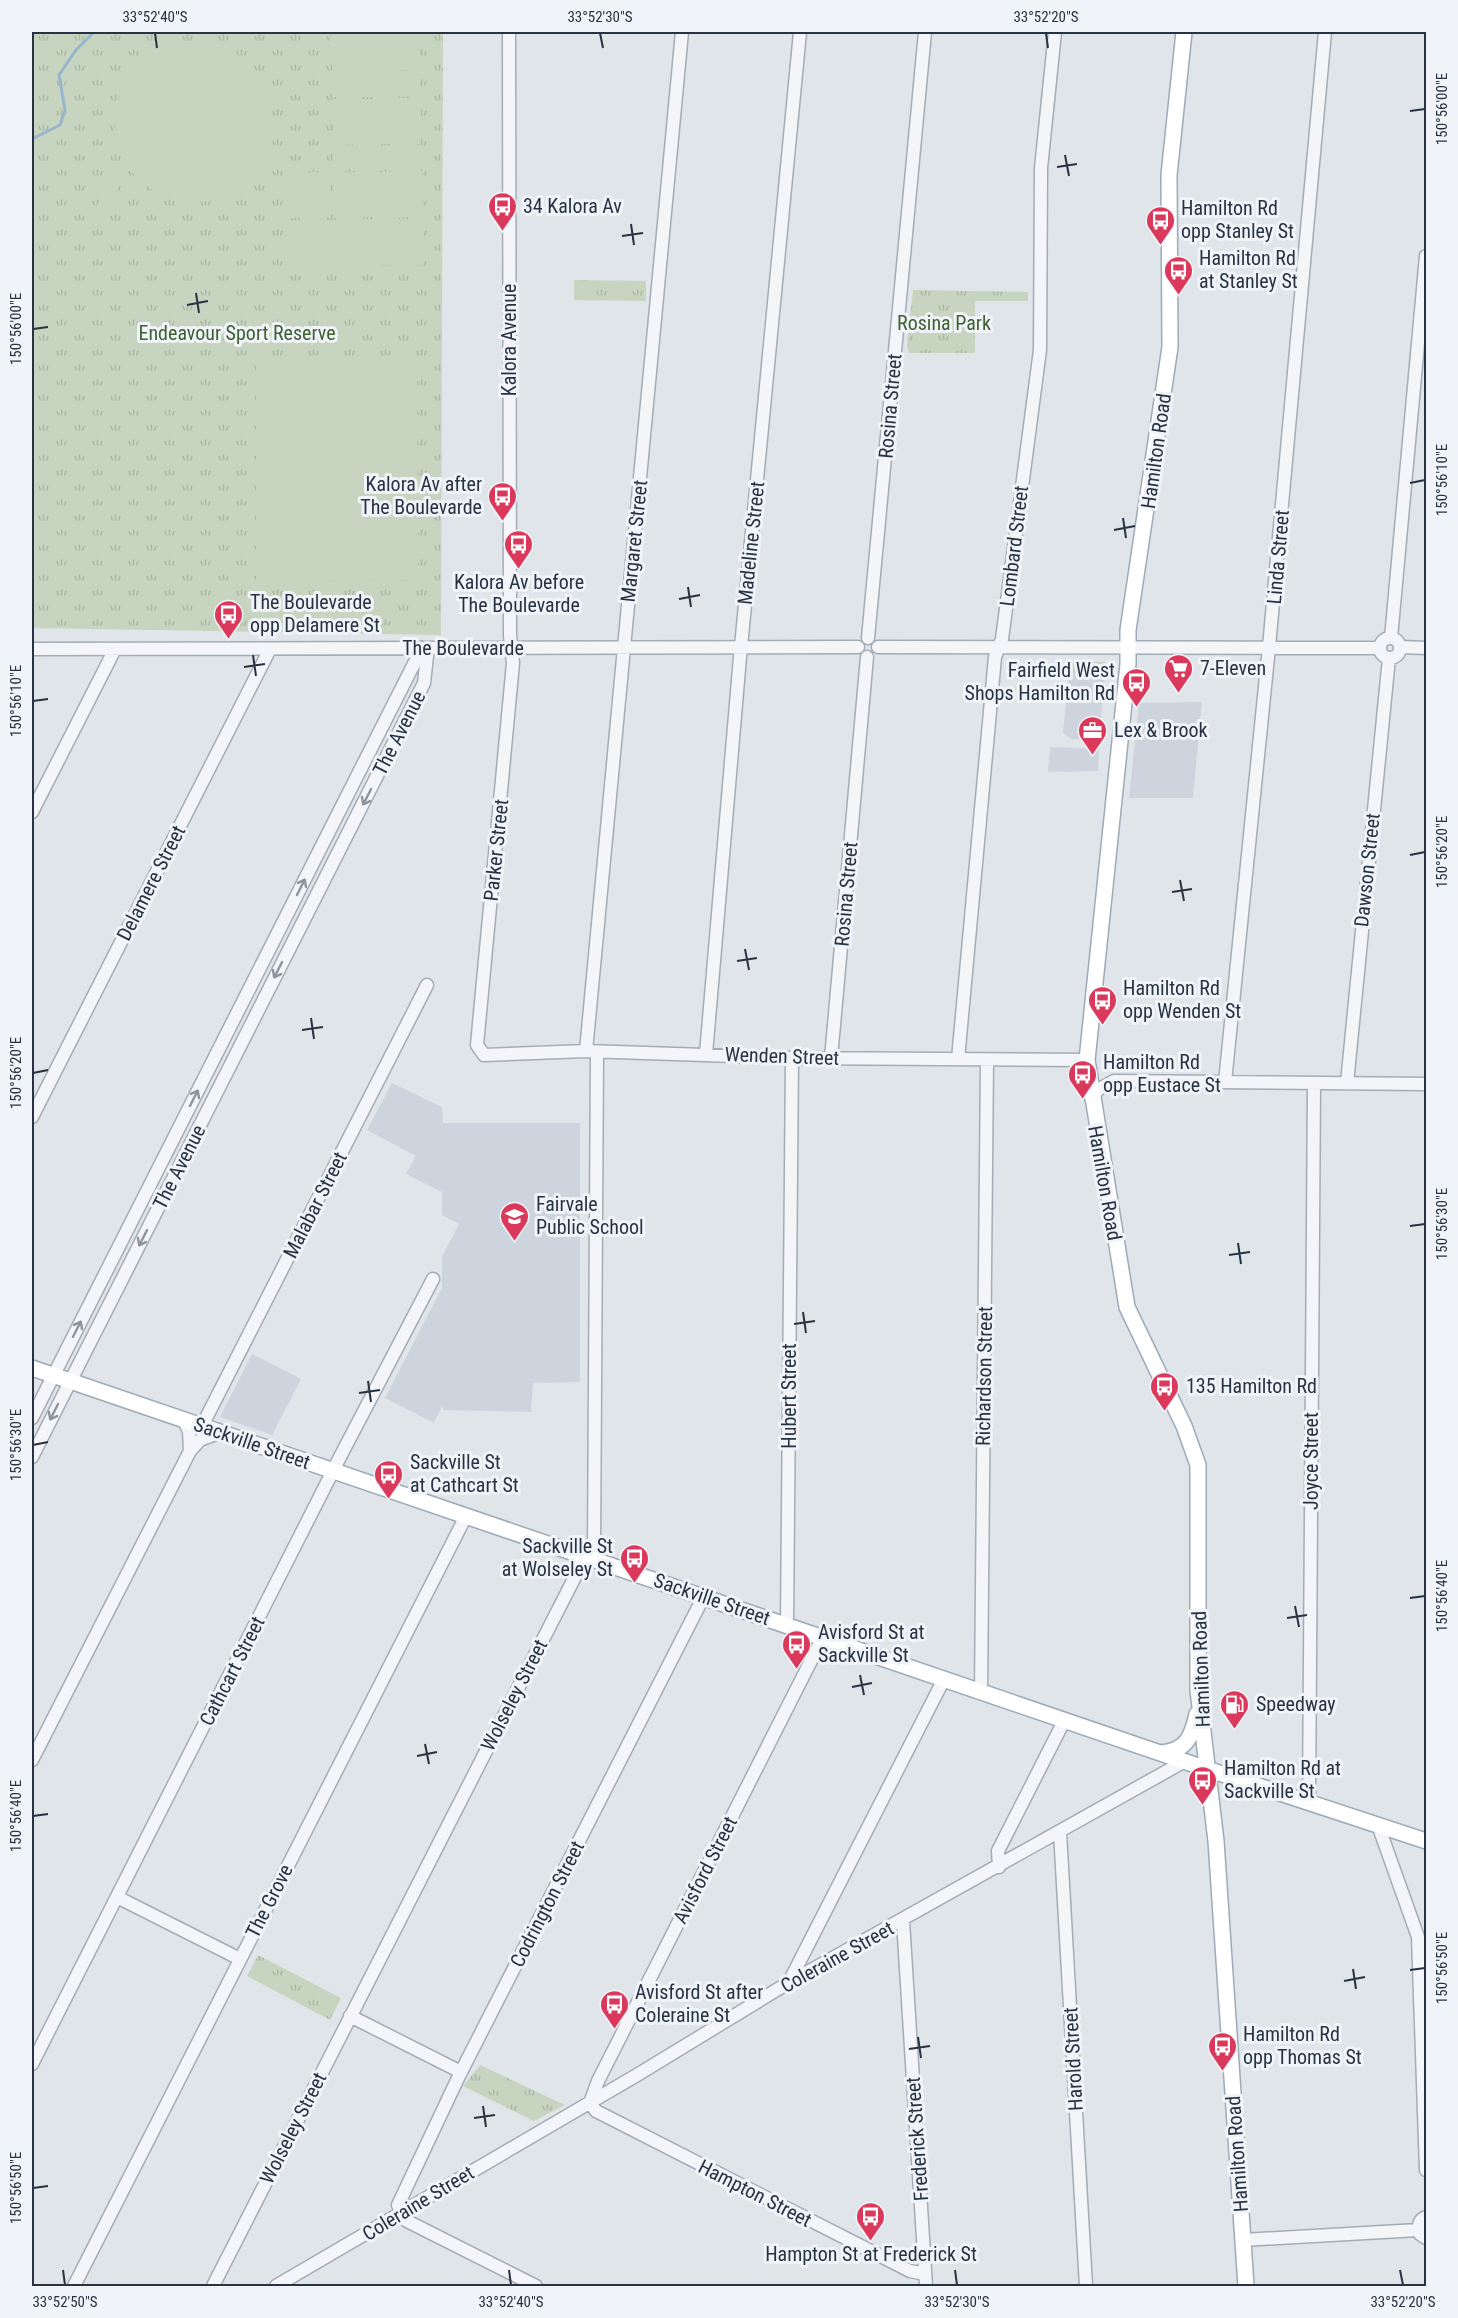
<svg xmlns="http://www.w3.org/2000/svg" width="1458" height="2318" font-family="'Roboto Condensed',sans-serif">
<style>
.built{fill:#ced4dd}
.park{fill:url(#park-tufts)}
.garden{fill:#c7d5c0}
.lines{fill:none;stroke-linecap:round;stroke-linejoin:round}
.stream{stroke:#98b5ce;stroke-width:3}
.minor-casing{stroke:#a5acb5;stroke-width:15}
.major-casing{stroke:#9eaab7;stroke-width:18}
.minor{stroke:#f3f5f8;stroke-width:12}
.major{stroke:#fff;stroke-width:15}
.oneway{stroke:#8d949e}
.ticks{fill:none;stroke:#273343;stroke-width:2}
.labels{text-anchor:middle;stroke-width:6;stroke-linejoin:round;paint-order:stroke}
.poi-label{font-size:20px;fill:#273343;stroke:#f0f3f8;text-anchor:start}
.park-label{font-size:20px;fill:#3e6033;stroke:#f0f3f8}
.street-label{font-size:20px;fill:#273343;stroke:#f0f3f8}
.neatline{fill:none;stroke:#273343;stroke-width:2}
.ticks-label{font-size:15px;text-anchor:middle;fill:#273343}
</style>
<defs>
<pattern id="park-tufts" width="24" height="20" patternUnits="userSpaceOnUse" patternTransform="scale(1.5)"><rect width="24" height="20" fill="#c7d5c0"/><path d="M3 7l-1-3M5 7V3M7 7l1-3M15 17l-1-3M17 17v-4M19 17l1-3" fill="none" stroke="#abb7a6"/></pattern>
</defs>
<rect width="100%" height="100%" fill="#e0e5ea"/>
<path class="built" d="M1069 674H1105L1099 739H1071L1063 733Z
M1202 702 1193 798H1129L1139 703Z
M1050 747 1099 749 1098 771 1048 772Z
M392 1083 442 1107 443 1123H580V1382L533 1383 531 1412 443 1410 442 1406 434 1423 385 1398 442 1288V1257L459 1224 442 1215V1192L406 1174 416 1156 367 1130Z
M252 1354 301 1379 272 1435 220 1417Z"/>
<path class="park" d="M32 32H443L441 635 32 628Z
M574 280 646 281V301L574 300Z
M913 290 1028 292V301H975V353H909L907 346Z
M1071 662H1106L1105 674H1069Z
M258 1955 341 1998 330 2020 247 1976Z
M480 2065 565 2105 534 2121 463 2086Z"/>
<path class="garden" d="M331 32H374L375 46 331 47Z
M376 32H420V46H377Z
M115 123a79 79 0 1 1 158 0a79 79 0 1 1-158 0Z
M420 48V70H377L376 49Z
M331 49H375V71H332Z
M420 74V96L377 97V75Z
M332 75H375V97H332Z
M377 98H421V120H378Z
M332 99H375L376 121H332Z
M376 122V144L333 145V123Z
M421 122V144H378V123Z
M376 146V168L333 169V147Z
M422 146V168L379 169 378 147Z
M422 171V193L378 194V172Z
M331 172V194L288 195 287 173Z
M333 172H376V194H333Z
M111 176 121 181 104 214 95 210Z
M377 195V217L334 218 333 196Z
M422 195V217L379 218V196Z
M288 196H331V218H288Z
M377 219 378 242H334V220Z
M379 219H423V241H380Z
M332 220V242L289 243 288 221Z
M380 243H423L424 265H380Z
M289 244H333V266H289Z
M334 244H378V265L335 266Z
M417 356 418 580 256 581V357Z"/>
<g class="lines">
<path class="stream" d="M32 139 60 125 65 110 59 75 76 50 94 32"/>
<defs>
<path id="minor" d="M509 32 510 635 513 663 477 1045 484 1055 586 1051 792 1058 1087 1060
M868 638 925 32
M1391 638 1426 256
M1380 648a10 10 0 1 1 20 0a10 10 0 1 1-20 0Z
M878 647 1380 648
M1400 647 1426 648
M32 649 858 647
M32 812 115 649
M586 1051 682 32
M706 1054 740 657 800 32
M831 1058 867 657
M958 1059 995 657 1002 639 1040 350 1041 168 1055 32
M1225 1082 1269 647 1325 32
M1347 1083 1389 658
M1091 1098 1099 1089 1114 1081 1426 1084
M32 1117 270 649
M32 1418 422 648
M183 1419 189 1431 190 1451
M202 1426 427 985
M32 1457 424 683 427 656 422 648
M787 1625 792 1058
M981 1692 987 1060
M32 1760 190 1451 200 1440 221 1432
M1309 1802 1314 1084
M1378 1825 1418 1937 1426 2170
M1060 1832 1086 2286
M999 1867 998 1851 1064 1721
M117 1897 240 1959
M903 1921 926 2286
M789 1982 944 1679
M350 2016 461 2072
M32 2064 340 1457 433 1279
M590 2103 598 2081 823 1637
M590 2103 596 2111 910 2271 925 2274
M1426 2217C1419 2220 1417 2226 1420 2234L1426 2238
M1243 2240 1418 2230
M74 2286 466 1516
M213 2286 581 1565 594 1550 597 1053
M276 2286 637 2075 788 1983 1185 1761
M536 2286 407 2221 398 2205 459 2076 704 1596"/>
<path id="major" d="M1184 32 1169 175 1170 347 1128 630V664L1087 1060 1127 1307 1184 1426 1198 1465V1690L1216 1841 1246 2286
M32 1368 1207 1769 1426 1841
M1161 1753C1186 1751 1192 1737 1197 1714"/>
</defs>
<use href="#minor" class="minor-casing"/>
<use href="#major" class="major-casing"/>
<use href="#minor" class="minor"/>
<use href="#major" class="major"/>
</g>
<defs><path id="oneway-shaft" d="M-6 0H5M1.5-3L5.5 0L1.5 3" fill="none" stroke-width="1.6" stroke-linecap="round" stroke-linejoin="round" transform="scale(1.5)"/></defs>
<g class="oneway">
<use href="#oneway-shaft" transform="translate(367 797) rotate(117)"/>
<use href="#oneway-shaft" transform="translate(301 887) rotate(-63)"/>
<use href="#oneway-shaft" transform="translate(278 970) rotate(117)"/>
<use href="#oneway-shaft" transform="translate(194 1098) rotate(-63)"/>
<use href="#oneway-shaft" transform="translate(143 1238) rotate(117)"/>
<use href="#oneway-shaft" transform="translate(77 1329) rotate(-63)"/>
<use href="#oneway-shaft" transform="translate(54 1412) rotate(117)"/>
</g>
<path class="ticks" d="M155 33 157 48M600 33 603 48M1046 33 1048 48M1410 111 1425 109M1065 155 1069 176M1057 167 1077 164M631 224 634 245M622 236 643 233M196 293 199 313M187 305 208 301M33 329 48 327M1410 483 1425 480M1123 518 1126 538M1114 530 1135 526M688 587 691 607M679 599 700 595M253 655 256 676M244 667 265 664M33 701 48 699M1410 855 1425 852M1180 880 1184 901M1172 892 1192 889M745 949 749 970M737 961 757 958M311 1018 314 1039M302 1030 323 1027M33 1073 48 1070M1410 1226 1425 1224M1238 1243 1241 1264M1229 1255 1250 1252M803 1312 806 1333M794 1324 815 1321M368 1381 371 1402M359 1393 380 1390M33 1445 48 1442M1410 1598 1425 1596M1295 1606 1299 1627M1287 1618 1307 1615M860 1675 864 1695M852 1687 872 1683M425 1744 429 1764M417 1756 437 1752M33 1816 48 1814M1353 1969 1356 1989M1410 1970 1425 1968M1344 1981 1365 1977M918 2037 921 2058M909 2049 930 2046M483 2106 486 2127M474 2118 495 2115M33 2188 48 2186M63 2270 65 2285M509 2270 511 2285M955 2270 957 2285M1400 2270 1403 2285"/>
<defs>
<symbol id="bus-pin" viewBox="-11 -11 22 30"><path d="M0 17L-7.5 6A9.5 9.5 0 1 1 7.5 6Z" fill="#db395b" stroke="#f0f3f8"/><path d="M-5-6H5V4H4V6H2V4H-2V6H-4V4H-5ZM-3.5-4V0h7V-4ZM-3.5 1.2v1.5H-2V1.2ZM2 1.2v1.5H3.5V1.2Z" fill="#fff"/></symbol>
<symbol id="supermarket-pin" viewBox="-11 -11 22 30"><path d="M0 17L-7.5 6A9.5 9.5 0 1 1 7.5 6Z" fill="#db395b" stroke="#f0f3f8"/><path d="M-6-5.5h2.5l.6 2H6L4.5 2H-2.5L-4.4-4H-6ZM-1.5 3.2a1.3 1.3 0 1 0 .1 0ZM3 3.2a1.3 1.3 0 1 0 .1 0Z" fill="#fff"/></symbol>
<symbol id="office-pin" viewBox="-11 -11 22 30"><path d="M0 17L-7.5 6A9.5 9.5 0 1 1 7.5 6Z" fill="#db395b" stroke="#f0f3f8"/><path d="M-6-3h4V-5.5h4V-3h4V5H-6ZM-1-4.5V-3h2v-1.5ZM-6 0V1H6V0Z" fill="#fff"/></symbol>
<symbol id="school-pin" viewBox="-11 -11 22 30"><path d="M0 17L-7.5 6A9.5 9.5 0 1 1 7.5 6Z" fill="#db395b" stroke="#f0f3f8"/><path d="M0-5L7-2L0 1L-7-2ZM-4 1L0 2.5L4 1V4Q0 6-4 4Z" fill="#fff"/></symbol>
<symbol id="fuel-pin" viewBox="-11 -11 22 30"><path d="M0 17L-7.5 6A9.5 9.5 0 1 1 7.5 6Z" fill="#db395b" stroke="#f0f3f8"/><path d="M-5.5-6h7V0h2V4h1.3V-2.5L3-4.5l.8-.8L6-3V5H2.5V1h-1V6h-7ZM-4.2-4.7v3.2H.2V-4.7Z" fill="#fff"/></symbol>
</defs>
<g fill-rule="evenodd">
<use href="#bus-pin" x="486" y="190" width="33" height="45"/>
<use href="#bus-pin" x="1144" y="204" width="33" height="45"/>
<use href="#bus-pin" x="1162" y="254" width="33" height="45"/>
<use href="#bus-pin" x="486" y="480" width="33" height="45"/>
<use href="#bus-pin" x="502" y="528" width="33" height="45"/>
<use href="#bus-pin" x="212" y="598" width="33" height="45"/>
<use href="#supermarket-pin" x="1162" y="652" width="33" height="45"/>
<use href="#bus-pin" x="1120" y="666" width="33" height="45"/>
<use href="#office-pin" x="1076" y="714" width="33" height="45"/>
<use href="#bus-pin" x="1086" y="984" width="33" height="45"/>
<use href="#bus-pin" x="1066" y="1058" width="33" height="45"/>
<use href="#school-pin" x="498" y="1200" width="33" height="45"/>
<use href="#bus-pin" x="1148" y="1370" width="33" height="45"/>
<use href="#bus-pin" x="372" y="1458" width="33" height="45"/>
<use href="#bus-pin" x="618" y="1542" width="33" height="45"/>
<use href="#bus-pin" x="780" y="1628" width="33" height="45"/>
<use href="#fuel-pin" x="1218" y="1688" width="33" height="45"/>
<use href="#bus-pin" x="1186" y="1764" width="33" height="45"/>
<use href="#bus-pin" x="598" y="1988" width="33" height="45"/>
<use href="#bus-pin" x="1206" y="2030" width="33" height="45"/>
<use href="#bus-pin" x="854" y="2200" width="33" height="45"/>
</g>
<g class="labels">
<g class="poi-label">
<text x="523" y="213">34 Kalora Av</text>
<text x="1181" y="215">Hamilton Rd<tspan x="1181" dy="23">opp Stanley St</tspan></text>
<text x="1199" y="265">Hamilton Rd<tspan x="1199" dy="23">at Stanley St</tspan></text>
<text x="482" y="491" text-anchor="end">Kalora Av after<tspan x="482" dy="23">The Boulevarde</tspan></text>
<text x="519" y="589" text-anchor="middle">Kalora Av before<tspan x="519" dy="23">The Boulevarde</tspan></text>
<text x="250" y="609">The Boulevarde<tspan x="250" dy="23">opp Delamere St</tspan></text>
<text x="1200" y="675">7-Eleven</text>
<text x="1115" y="677" text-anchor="end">Fairfield West<tspan x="1115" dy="23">Shops Hamilton Rd</tspan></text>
<text x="1114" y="737">Lex &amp; Brook</text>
<text x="1123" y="995">Hamilton Rd<tspan x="1123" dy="23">opp Wenden St</tspan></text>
<text x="1103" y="1069">Hamilton Rd<tspan x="1103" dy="23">opp Eustace St</tspan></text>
<text x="536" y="1211">Fairvale<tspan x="536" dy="23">Public School</tspan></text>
<text x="1186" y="1393">135 Hamilton Rd</text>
<text x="410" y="1469">Sackville St<tspan x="410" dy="23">at Cathcart St</tspan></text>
<text x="613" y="1553" text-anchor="end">Sackville St<tspan x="613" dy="23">at Wolseley St</tspan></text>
<text x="818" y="1639">Avisford St at<tspan x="818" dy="23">Sackville St</tspan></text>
<text x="1256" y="1711">Speedway</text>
<text x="1224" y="1775">Hamilton Rd at<tspan x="1224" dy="23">Sackville St</tspan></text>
<text x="635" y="1999">Avisford St after<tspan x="635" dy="23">Coleraine St</tspan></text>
<text x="1243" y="2041">Hamilton Rd<tspan x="1243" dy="23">opp Thomas St</tspan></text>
<text x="871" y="2261" text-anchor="middle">Hampton St at Frederick St</text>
</g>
<g class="park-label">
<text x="944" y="330">Rosina Park</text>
<text x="237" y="340">Endeavour Sport Reserve</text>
</g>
<g class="street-label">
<text transform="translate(509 340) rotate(-90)" y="7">Kalora Avenue</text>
<text transform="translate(890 406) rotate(-85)" y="7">Rosina Street</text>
<text transform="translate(1156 451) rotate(-82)" y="7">Hamilton Road</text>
<text transform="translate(634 541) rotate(-84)" y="7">Margaret Street</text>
<text transform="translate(751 543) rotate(-84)" y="7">Madeline Street</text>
<text transform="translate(1014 546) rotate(-83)" y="7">Lombard Street</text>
<text transform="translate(1278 557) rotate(-85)" y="7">Linda Street</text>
<text x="463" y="655">The Boulevarde</text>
<text transform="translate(399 733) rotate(-63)" y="7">The Avenue</text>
<text transform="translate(496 850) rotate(-84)" y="7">Parker Street</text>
<text transform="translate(1367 870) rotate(-84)" y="7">Dawson Street</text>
<text transform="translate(151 883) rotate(-63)" y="7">Delamere Street</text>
<text transform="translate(846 894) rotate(-85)" y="7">Rosina Street</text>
<text transform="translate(782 1056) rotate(2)" y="7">Wenden Street</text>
<text transform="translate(179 1167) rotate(-63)" y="7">The Avenue</text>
<text transform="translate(1105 1183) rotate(80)" y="7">Hamilton Road</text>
<text transform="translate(315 1205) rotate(-63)" y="7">Malabar Street</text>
<text transform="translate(984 1376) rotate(-89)" y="7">Richardson Street</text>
<text transform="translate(789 1396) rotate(-90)" y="7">Hubert Street</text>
<text transform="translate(252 1443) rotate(19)" y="7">Sackville Street</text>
<text transform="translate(1311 1461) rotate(-90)" y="7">Joyce Street</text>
<text transform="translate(712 1599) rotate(19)" y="7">Sackville Street</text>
<text transform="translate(1201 1669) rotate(-92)" y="7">Hamilton Road</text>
<text transform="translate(232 1671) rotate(-63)" y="7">Cathcart Street</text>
<text transform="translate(514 1695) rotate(-63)" y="7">Wolseley Street</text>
<text transform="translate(705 1870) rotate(-63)" y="7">Avisford Street</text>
<text transform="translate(269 1901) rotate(-63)" y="7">The Grove</text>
<text transform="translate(547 1904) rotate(-63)" y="7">Codrington Street</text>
<text transform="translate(837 1957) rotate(-29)" y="7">Coleraine Street</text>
<text transform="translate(1073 2059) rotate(-93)" y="7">Harold Street</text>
<text transform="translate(293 2128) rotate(-63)" y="7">Wolseley Street</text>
<text transform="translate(917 2139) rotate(-94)" y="7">Frederick Street</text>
<text transform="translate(1237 2154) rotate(-94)" y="7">Hamilton Road</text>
<text transform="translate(755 2193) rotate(27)" y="7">Hampton Street</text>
<text transform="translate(418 2203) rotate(-31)" y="7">Coleraine Street</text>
</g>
</g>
<rect width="1458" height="2318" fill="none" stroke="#f0f3f8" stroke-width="66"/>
<rect x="33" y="33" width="1392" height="2252" class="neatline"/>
<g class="ticks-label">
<text x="155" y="22">33°52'40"S</text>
<text x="600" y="22">33°52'30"S</text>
<text x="1046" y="22">33°52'20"S</text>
<text transform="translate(1442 109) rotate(-90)" y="5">150°56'00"E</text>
<text transform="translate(16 329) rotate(-90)" y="5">150°56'00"E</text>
<text transform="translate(1442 480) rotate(-90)" y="5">150°56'10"E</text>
<text transform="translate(16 701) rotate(-90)" y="5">150°56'10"E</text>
<text transform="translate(1442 852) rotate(-90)" y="5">150°56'20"E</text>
<text transform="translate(16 1073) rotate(-90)" y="5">150°56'20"E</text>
<text transform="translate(1442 1224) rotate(-90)" y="5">150°56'30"E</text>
<text transform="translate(16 1445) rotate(-90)" y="5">150°56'30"E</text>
<text transform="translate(1442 1596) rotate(-90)" y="5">150°56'40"E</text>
<text transform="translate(16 1816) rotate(-90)" y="5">150°56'40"E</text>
<text transform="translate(1442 1968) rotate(-90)" y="5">150°56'50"E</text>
<text transform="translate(16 2188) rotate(-90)" y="5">150°56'50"E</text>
<text x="65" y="2307">33°52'50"S</text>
<text x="511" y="2307">33°52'40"S</text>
<text x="957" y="2307">33°52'30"S</text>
<text x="1403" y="2307">33°52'20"S</text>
</g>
</svg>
